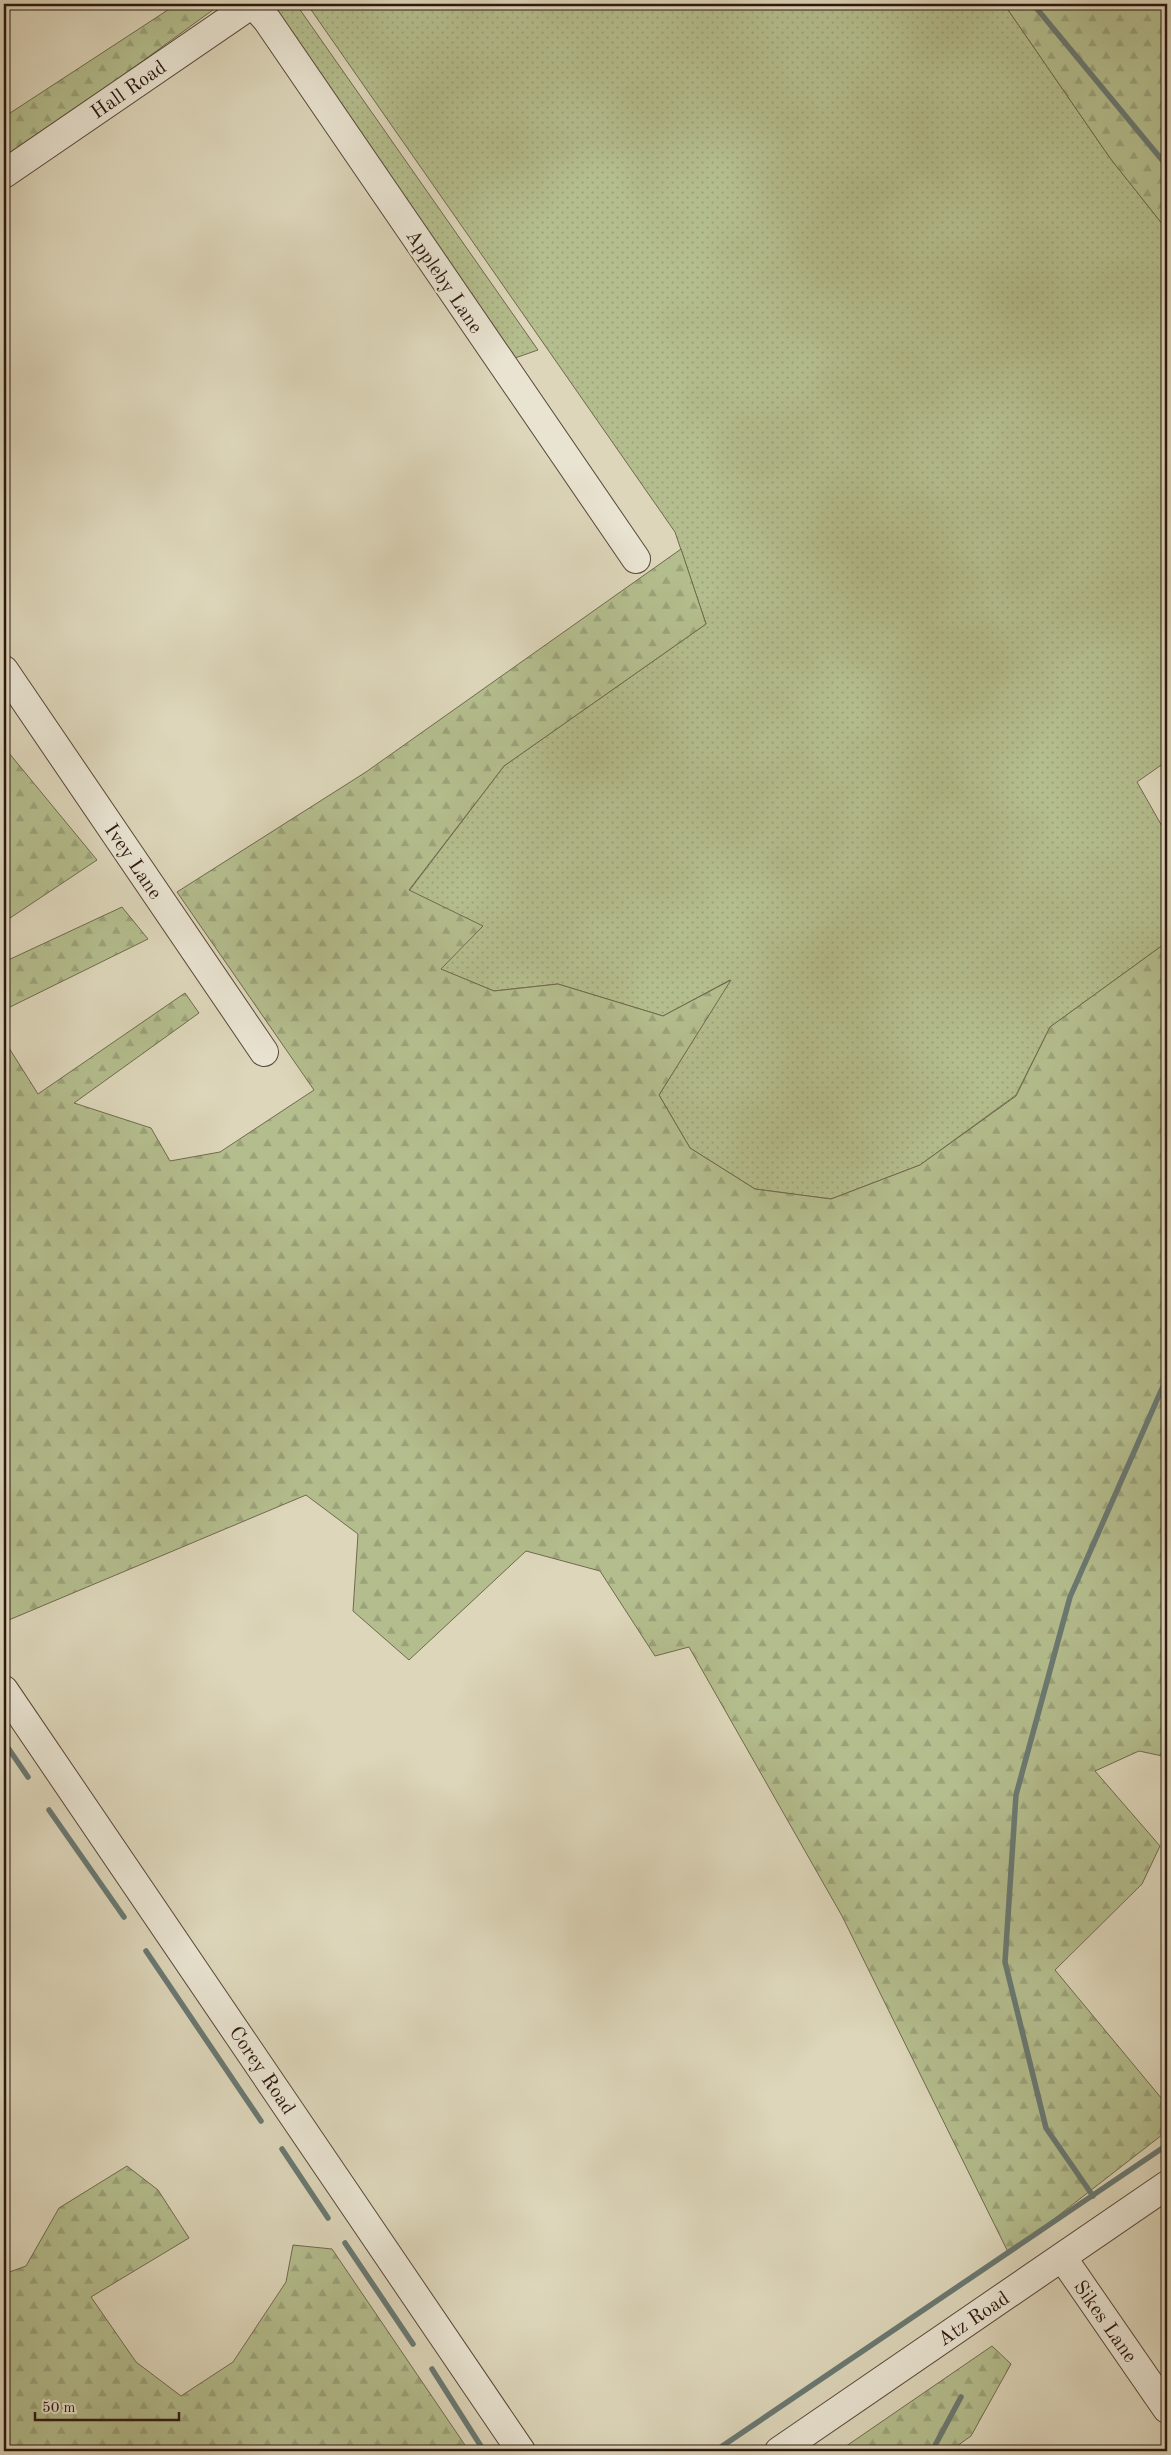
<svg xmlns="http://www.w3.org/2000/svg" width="1171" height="2455" font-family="'Old Standard TT',serif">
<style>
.grass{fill:url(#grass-dots);stroke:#706a4e}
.forest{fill:url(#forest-firs);stroke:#706a4e}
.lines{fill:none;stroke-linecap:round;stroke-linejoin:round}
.stream{stroke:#6a7972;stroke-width:5.5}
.minor-casing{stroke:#59483a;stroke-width:30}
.minor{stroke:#e9e4d2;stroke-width:28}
.labels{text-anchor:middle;stroke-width:4.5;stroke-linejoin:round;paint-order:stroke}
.street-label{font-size:20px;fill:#2d1810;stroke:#e9e4d2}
</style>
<defs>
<pattern id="grass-dots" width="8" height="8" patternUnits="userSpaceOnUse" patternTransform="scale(1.25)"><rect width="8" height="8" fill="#b4bd8d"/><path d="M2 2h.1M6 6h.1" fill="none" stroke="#9ba279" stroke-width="1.8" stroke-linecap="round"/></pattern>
<pattern id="forest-firs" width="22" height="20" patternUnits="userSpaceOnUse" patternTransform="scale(1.25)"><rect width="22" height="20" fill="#b4bd8d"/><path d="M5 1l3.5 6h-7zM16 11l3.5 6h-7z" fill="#9ba279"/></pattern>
</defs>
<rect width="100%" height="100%" fill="#ddd6ba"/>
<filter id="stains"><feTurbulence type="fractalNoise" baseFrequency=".004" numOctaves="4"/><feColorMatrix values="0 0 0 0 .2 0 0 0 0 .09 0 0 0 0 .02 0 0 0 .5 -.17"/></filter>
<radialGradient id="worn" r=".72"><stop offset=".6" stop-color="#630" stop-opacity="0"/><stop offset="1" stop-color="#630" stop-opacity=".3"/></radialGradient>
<path class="grass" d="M245 4H296L538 350 515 358Z
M307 4H1004L1110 158 1167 230V761L1137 782 1167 835V942L1050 1027 1016 1095 920 1165 831 1199 755 1189 690 1148 659 1095 730 980 663 1016 558 984 494 991 440 969 409 891 504 766 706 624 675 532Z"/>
<path class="forest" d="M177 4H221L4 162V117Z
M1004 4H1167V230L1110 158Z
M681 549 706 624 504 766 409 890 483 926 441 969 494 991 558 984 663 1016 731 980 659 1095 690 1148 755 1189 831 1199 920 1165 1016 1096 1050 1027 1167 942V1757L1139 1751 1095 1771 1160 1846 1142 1884 1055 1970 1167 2105V2131L1009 2254 842 1916 689 1647 655 1656 600 1571 526 1551 409 1660 353 1611 358 1534 306 1495 4 1622V1040L38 1094 185 993 199 1013 74 1103 151 1128 170 1161 220 1152 314 1090 177 892 366 772Z
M4 747 97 860 4 922Z
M122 907 148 939 4 1010V962Z
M127 2166 158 2190 189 2238 91 2297 136 2362 181 2396 233 2362 286 2282 293 2245 332 2249 469 2451H4V2274L26 2266 59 2208Z
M992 2346 1011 2364 971 2436 950 2451H839Z"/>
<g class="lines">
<path class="stream" d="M1033 4 1167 166
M4 1742 28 1777
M49 1810 124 1917
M146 1951 261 2121
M282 2149 328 2218
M1093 2196 1046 2128 1005 1962 1016 1795 1070 1597 1164 1384 1167 1354
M345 2243 413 2344
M432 2369 484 2451
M715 2451 1167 2145
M932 2451 961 2397"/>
<defs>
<path id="minor" d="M253 4 267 20 636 559
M4 174 252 4
M4 670 264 1052
M4 1690 521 2451
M1062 2257 1167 2409
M779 2451 1167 2185"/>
</defs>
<use href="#minor" class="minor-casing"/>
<use href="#minor" class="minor"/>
</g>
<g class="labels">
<g class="street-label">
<text transform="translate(128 89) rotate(-35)" y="7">Hall Road</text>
<text transform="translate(445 281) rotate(56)" y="7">Appleby Lane</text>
<text transform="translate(134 861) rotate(56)" y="7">Ivey Lane</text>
<text transform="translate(263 2070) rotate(56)" y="7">Corey Road</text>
<text transform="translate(973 2318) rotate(-34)" y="7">Atz Road</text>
<text transform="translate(1106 2321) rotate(55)" y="7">Sikes Lane</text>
</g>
</g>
<rect width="1171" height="2455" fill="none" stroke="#ddd6ba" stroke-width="20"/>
<rect x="5" y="5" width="1161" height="2445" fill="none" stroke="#2d1810" stroke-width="2.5"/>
<rect x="10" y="10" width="1151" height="2435" fill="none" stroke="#2d1810"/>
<path d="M35 2412v8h144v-8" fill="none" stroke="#2d1810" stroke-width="2.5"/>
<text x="42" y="2412" font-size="15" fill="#2d1810" stroke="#e9e4d2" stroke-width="4" paint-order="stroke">50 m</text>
<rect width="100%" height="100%" filter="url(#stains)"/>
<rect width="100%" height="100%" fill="url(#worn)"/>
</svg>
